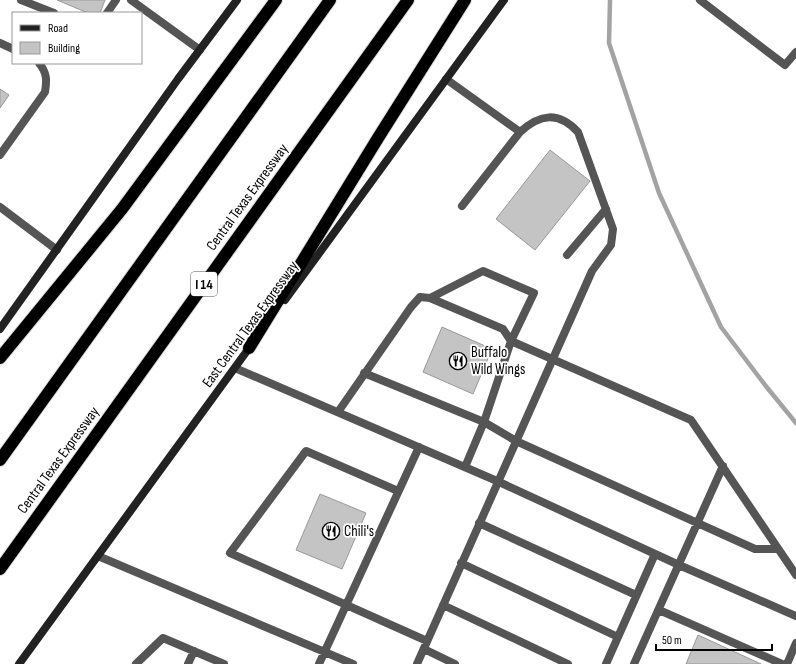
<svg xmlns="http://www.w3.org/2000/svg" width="796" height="664" font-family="'Sofia Sans Condensed',sans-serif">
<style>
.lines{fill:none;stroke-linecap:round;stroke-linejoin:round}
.stream{stroke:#a3a3a3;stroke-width:4.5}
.building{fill:#c4c4c4;stroke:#999}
.motorway-casing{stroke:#dbdbdb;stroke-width:14}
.service{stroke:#555;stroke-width:8}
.secondary{stroke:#222;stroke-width:8}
.motorway{stroke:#000;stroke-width:12}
.labels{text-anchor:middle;stroke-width:3.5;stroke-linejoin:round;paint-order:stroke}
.shield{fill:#fff;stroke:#4c4c4c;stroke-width:1}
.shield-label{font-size:14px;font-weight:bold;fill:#000}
.street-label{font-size:15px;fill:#000;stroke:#fff}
.poi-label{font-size:15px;fill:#000;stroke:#fff;text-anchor:start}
</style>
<rect width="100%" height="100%" fill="#fff"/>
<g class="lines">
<path class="stream" d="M610 0 609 43 659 193 721 327 765 385 796 423"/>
</g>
<path class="building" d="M57 0H105L100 13H88Z
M0 89 9 95 0 108Z
M550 150 590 181 535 250 496 219Z
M442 327 492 349 473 394 423 372Z
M320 494 366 513 342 569 296 550Z
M698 635 761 664H686Z"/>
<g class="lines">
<defs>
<path id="motorway" d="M249 348 378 138 465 0
M0 358 122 209 276 0
M0 460 330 0
M0 569 408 0"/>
</defs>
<use href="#motorway" class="motorway-casing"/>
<path class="service" d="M21 0 54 13
M131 0 200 50
M700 0 785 65 796 52
M107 13 116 0
M0 43 13 49
M446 79 520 132
M0 155 45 92C47 80 47 73 39 63
M0 207 57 250
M567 255 606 209
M430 298 483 271 534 293 511 341 484 422 465 467
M235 368 497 481 679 565 796 616
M364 373 484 422 516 441 755 549H778
M338 412 411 307 420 297 430 298 503 329 511 341 691 420 796 575
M398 491 306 451 230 553 427 641
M479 523 636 595
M98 556 353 664
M461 563 618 637
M443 605 568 664
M659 610 782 664
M424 649 455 664
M136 664 163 638 224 664
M188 664 194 651
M319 664 419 447
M417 664 592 271 611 245 613 229 578 132C558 111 540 114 520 132L462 206
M606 664 655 554
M634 664 723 466
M787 664 796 643"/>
<path class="secondary" d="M285 300 504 0
M0 329 178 79 237 0
M19 664 252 344"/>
<use href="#motorway" class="motorway"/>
</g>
<defs>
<symbol id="restaurant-ring" viewBox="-11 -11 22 22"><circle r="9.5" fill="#fff" stroke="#000" stroke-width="1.5"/><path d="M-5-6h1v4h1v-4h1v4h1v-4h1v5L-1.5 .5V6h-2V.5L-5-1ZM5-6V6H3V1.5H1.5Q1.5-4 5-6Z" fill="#000"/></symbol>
</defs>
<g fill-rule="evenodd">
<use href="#restaurant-ring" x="448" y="351" width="20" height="20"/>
<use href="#restaurant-ring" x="321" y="521" width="20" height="20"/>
</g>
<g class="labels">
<rect class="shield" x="191" y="272" width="26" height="24" rx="3"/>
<g class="shield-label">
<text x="204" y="289">I 14</text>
</g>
<g class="street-label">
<text transform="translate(247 197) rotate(-54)" y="5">Central Texas Expressway</text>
<text transform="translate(250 324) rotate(-54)" y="5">East Central Texas Expressway</text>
<text transform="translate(58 460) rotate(-54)" y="5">Central Texas Expressway</text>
</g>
<g class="poi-label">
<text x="471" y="357">Buffalo<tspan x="471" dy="17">Wild Wings</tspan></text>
<text x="344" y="536">Chili's</text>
</g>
</g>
<rect x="12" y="12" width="130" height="52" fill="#ffffff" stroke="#999999"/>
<rect x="20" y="25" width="20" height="6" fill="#222222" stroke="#999999"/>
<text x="48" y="32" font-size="12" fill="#000000">Road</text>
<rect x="20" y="42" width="20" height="12" fill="#c4c4c4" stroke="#999999"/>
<text x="48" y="52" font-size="12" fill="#000000">Building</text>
<path d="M656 644v6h116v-6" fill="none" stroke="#000000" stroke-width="2"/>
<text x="662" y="644" font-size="12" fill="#000000" stroke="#ffffff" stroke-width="3" paint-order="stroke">50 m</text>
</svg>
